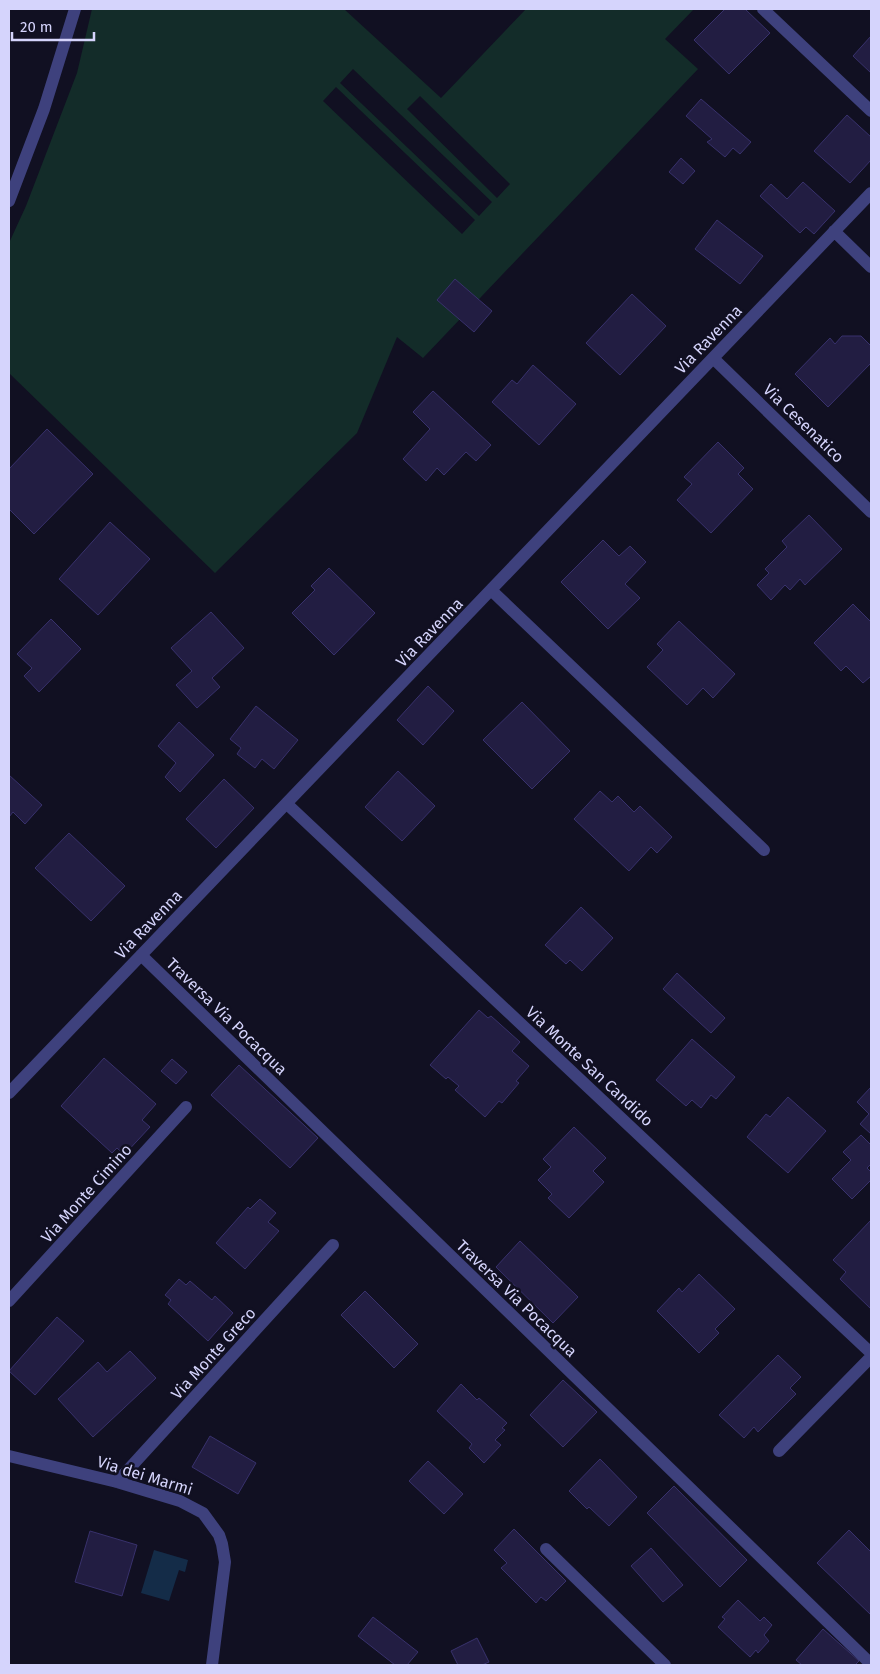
<svg xmlns="http://www.w3.org/2000/svg" width="880" height="1674" font-family="'Fira Sans',sans-serif">
<style>
.green{fill:#132c29;fill-rule:evenodd}
.water{fill:#142c48}
.building{fill:#221d42;stroke:#38316c}
.lines{fill:none;stroke-linecap:round;stroke-linejoin:round}
.minor{stroke:#3e417d;stroke-width:12}
.labels{text-anchor:middle;stroke-width:5;stroke-linejoin:round;paint-order:stroke}
.street-label{font-size:16px;fill:#d5d4fc;stroke:#111022}
</style>
<rect width="100%" height="100%" fill="#111022"/>
<path class="green" d="M92 9H344L441 98 526 9H694L665 39 698 69 423 358 397 337 357 433 215 573 9 373V243L26 206 77 73ZM353 69 492 202 479 216 340 83ZM336 87 475 220 462 234 323 101ZM420 96 510 184 497 198 407 109Z"/>
<path class="water" d="M154 1550 188 1560 185 1572 179 1570 169 1601 141 1593Z"/>
<path class="building" d="M725 9H745L770 33 729 74 694 40Z
M871 36V73L853 56Z
M701 99 751 142 740 154 733 148 725 157 707 142 712 139 686 116Z
M847 115 871 137V160L850 183 814 151Z
M681 158 695 171 683 184 669 172Z
M803 182 835 211 814 234 806 227 800 233 760 196 771 184 787 199Z
M717 220 763 256 740 284 695 249Z
M455 279 492 311 474 332 437 300Z
M632 294 666 326 620 375 586 343Z
M842 336H861L871 346V363L828 407 795 374 830 338 835 344Z
M533 365 576 404 539 445 492 402 512 380 517 384Z
M433 391 491 445 476 461 466 452 444 475 437 468 426 481 403 459 430 429 413 412Z
M47 429 93 474 34 534 9 509V469Z
M718 442 744 468 738 474 753 489 711 533 677 500 692 484 684 477Z
M809 515 842 549 805 585 800 579 790 590 785 585 771 600 757 585 769 573 765 569 787 547 782 541Z
M110 522 150 559 98 615 59 579Z
M603 540 619 556 630 546 646 562 625 584 640 598 608 629 561 582Z
M329 568 375 613 334 655 292 613 315 590 311 586Z
M853 604 871 622V678L870 677 863 683 846 666 841 671 814 643Z
M211 612 244 648 212 678 220 687 197 708 176 685 192 671 171 648Z
M51 619 81 649 39 692 24 676 32 668 17 654Z
M679 621 735 674 713 698 703 688 687 705 647 667 663 650 657 644Z
M428 686 454 711 423 745 397 720Z
M522 702 570 751 532 789 483 740Z
M256 706 298 740 274 769 262 759 255 768 237 754 241 748 230 739Z
M179 722 214 755 180 792 165 777 176 763 158 746Z
M398 771 435 806 402 841 365 807Z
M9 775 42 805 25 824 13 812 9 817Z
M224 779 254 808 216 848 186 819Z
M600 791 612 802 618 796 634 812 640 806 672 837 657 853 651 847 629 871 574 819Z
M69 833 125 886 91 921 35 868Z
M581 907 613 938 582 971 570 960 566 964 545 945Z
M677 973 725 1018 711 1033 663 989Z
M479 1010 488 1018 491 1016 520 1042 512 1051 529 1066 516 1081 519 1083 502 1103 499 1101 485 1117 455 1090 459 1086 448 1077 446 1079 430 1065Z
M692 1039 735 1077 716 1099 711 1095 701 1108 692 1100 686 1106 656 1080Z
M104 1058 156 1104 142 1120 150 1127 124 1155 117 1148 112 1153 61 1106Z
M172 1059 187 1072 176 1084 161 1071Z
M239 1065 318 1138 290 1168 211 1095Z
M871 1087V1134L860 1124 869 1114 857 1102Z
M788 1097 826 1131 788 1173 747 1137 766 1114 770 1117Z
M574 1127 606 1158 593 1171 604 1182 569 1218 548 1198 552 1194 538 1180 551 1167 543 1159Z
M861 1135 871 1145V1164L867 1168 871 1172V1180L852 1199 832 1179 851 1160 843 1152Z
M260 1199 276 1213 268 1222 279 1231 245 1269 216 1243 248 1207 250 1209Z
M871 1220V1309L840 1279 846 1272 833 1260Z
M520 1241 578 1297 553 1323 496 1267Z
M699 1274 735 1309 715 1329 719 1333 699 1353 657 1311 679 1288 682 1292Z
M179 1279 186 1285 190 1281 212 1300 215 1296 233 1313 208 1341 168 1304 171 1300 165 1295Z
M365 1291 418 1344 394 1368 341 1315Z
M57 1317 84 1341 35 1395 9 1371Z
M130 1351 156 1378 93 1437 58 1399 98 1362 107 1372Z
M778 1355 801 1377 790 1388 796 1394 758 1432 754 1427 744 1438 719 1415Z
M563 1380 597 1412 563 1447 530 1415Z
M461 1384 477 1400 479 1398 507 1423 502 1428 505 1430 495 1440 501 1445 484 1463 469 1448 472 1444 437 1411Z
M210 1436 256 1463 238 1494 192 1467Z
M600 1459 637 1497 609 1526 589 1507 587 1509 569 1491Z
M428 1461 463 1494 444 1514 409 1481Z
M674 1486 747 1560 720 1587 647 1513Z
M514 1529 566 1581 546 1601 541 1597 536 1603 501 1568 507 1563 494 1550Z
M849 1530 871 1552V1615L817 1563Z
M90 1531 137 1545 122 1596 75 1582Z
M651 1548 683 1585 663 1602 631 1566Z
M738 1600 760 1621 764 1617 772 1625 764 1635 769 1641 758 1653 756 1650 750 1657 718 1627 725 1619 722 1617Z
M373 1617 418 1652 407 1665H395L358 1636Z
M823 1629 859 1661 855 1665H802L796 1660Z
M477 1638 489 1662 482 1665H458L451 1651Z"/>
<g class="lines">
<path class="minor" d="M763 9 871 111
M9 201 44 109 75 9
M834 231 871 267
M713 358 871 512
M491 590 764 850
M287 804 871 1353
M141 955 871 1664
M9 1093 871 193
M9 1301 186 1107
M779 1451 871 1357
M9 1456 117 1482 180 1501 203 1513 219 1535 222 1544 225 1562 212 1665
M117 1482 333 1245
M546 1549 665 1665"/>
</g>
<g class="labels">
<g class="street-label">
<text transform="translate(708 339) rotate(-46)" y="6">Via Ravenna</text>
<text transform="translate(804 423) rotate(44)" y="6">Via Cesenatico</text>
<text transform="translate(429 632) rotate(-46)" y="6">Via Ravenna</text>
<text transform="translate(148 924) rotate(-46)" y="6">Via Ravenna</text>
<text transform="translate(227 1016) rotate(44)" y="6">Traversa Via Pocacqua</text>
<text transform="translate(590 1066) rotate(43)" y="6">Via Monte San Candido</text>
<text transform="translate(86 1193) rotate(-48)" y="6">Via Monte Cimino</text>
<text transform="translate(517 1298) rotate(44)" y="6">Traversa Via Pocacqua</text>
<text transform="translate(213 1353) rotate(-48)" y="6">Via Monte Greco</text>
<text transform="translate(145 1475) rotate(17)" y="6">Via dei Marmi</text>
</g>
</g>
<rect width="880" height="1674" fill="none" stroke="#d5d4fc" stroke-width="20"/>
<path d="M12 32v8h82v-8" fill="none" stroke="#d5d4fc" stroke-width="2.5"/>
<text x="20" y="32" font-size="15" fill="#d5d4fc" stroke="#111022" stroke-width="4" paint-order="stroke">20 m</text>
</svg>
